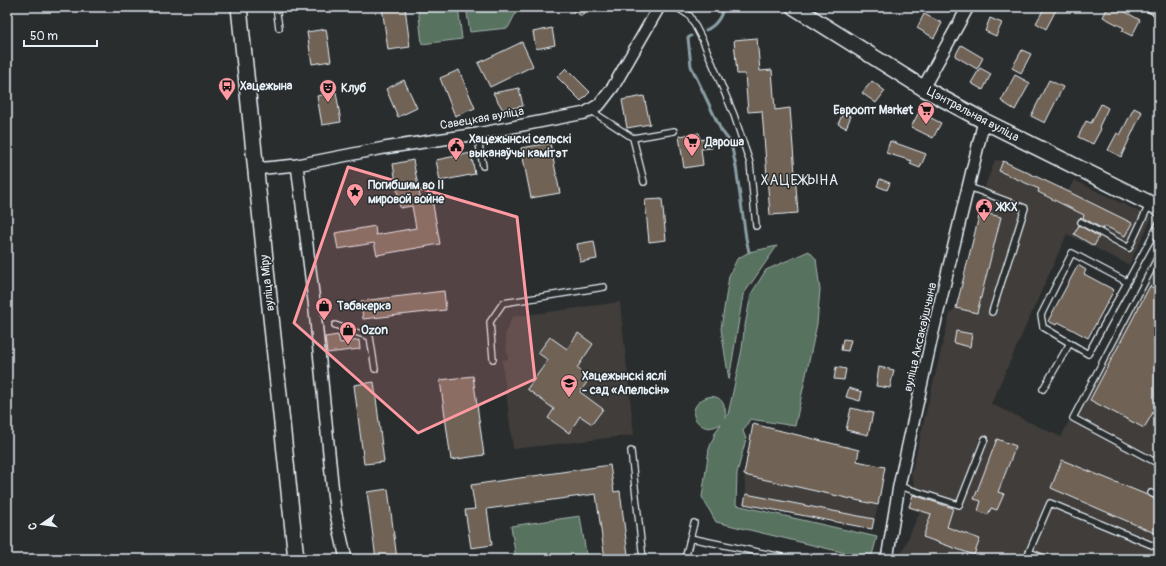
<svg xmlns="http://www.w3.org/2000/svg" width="1166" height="566" font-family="Pangolin,sans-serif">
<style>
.built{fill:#3f3d3a}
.green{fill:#587260;stroke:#a0b2ac}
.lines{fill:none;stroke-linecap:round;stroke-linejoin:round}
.stream{stroke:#8a9fa6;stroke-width:3}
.building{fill:#6f6255;stroke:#e8f1f8}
.lane-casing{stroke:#e8f1f8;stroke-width:8}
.street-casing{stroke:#e8f1f8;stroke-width:14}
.secondary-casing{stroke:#e8f1f8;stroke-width:18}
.lane{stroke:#2a2d2e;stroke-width:5.5}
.street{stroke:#2a2d2e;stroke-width:11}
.secondary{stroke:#2a2d2e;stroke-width:15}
.marked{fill:#ff9aa2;fill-opacity:0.2;stroke:#ff9aa2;stroke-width:3;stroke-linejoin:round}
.labels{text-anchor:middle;stroke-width:3;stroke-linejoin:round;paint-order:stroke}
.poi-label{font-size:12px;font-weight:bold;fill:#e8f1f8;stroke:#2a2d2e;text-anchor:start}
.street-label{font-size:12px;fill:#e8f1f8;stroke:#2a2d2e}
.quarter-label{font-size:14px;letter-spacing:1px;fill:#e8f1f8;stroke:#2a2d2e}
</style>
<rect width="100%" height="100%" fill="#2a2d2e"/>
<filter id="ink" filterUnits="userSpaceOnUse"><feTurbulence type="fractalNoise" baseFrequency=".025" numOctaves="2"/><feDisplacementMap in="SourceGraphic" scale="8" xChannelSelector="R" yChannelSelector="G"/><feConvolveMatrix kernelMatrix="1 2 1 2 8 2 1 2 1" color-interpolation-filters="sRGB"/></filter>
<g filter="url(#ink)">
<path class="built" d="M995 160 1003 161 999 171 1039 189 1038 193 1061 204 1074 180 1152 218 1129 265 1067 234 991 404 1061 437 1159 242V559H899L920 511 909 508 915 486 911 475 950 313 956 308 980 212 976 210Z
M620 302 634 435 513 449 502 360 508 359 505 335 512 317Z
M751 439 885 467 881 494 872 529 744 504 746 494 744 475Z"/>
<path class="green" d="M418 7H458L462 39 422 44Z
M466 7H519L508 28 470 32Z
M777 246 743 295 729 380 721 329 729 276 737 259 749 252Z
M809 251 816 259 820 290 817 324 795 426 750 419 743 431 746 439 737 473 736 505 877 537 871 559 716 522 702 497 709 449 716 431 721 424C715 427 708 430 701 425 677 408 719 380 725 409 726 412 725 416 725 418L728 414 731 401 742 349 744 331 751 294 766 270Z
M580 516 587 559H516L511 526Z"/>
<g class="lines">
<path class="stream" d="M706 30C715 26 722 17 723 7
M691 36 688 38 691 66 721 130 731 143 736 167 746 238 749 252"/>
</g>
<path class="building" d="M382 7H405L410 47 388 50Z
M566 7H587L582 16Z
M1045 7H1051L1056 10 1046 29 1036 23Z
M1108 7H1123L1122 10 1140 20 1132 36 1122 31 1124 28 1103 17Z
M924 14 942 23 934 38 917 28Z
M990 18 1002 23 996 36 985 31Z
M552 28 555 45 536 49 533 32Z
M326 29 331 61 312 64 307 32Z
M757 38 760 71 772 70 775 110 790 108 798 213 770 215 762 111 748 112 745 74H737L734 40Z
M522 42 533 66 490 87 478 63Z
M961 45 983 58 977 69 955 56Z
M1022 50 1031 54 1021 73 1012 68Z
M566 68 590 92 581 101 557 77Z
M980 68 991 74 983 90 971 83Z
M459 70 475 108 455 116 440 78Z
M1015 75 1030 83 1015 110 1001 101Z
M404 80 417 108 398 117 386 89Z
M1049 80 1063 87 1045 123 1031 116Z
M872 81 885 91 876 103 862 93Z
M519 88 523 106 503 110 493 93Z
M336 92 341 122 322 125 317 96Z
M644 96 650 124 627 128 622 100Z
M1101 104 1108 108 1099 127 1101 129 1093 144 1078 137 1086 121 1091 123Z
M1134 108 1142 112 1121 157 1108 150 1117 133 1120 135Z
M919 112 941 123 933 138 911 127Z
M843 113 851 116 846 128 838 124Z
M699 133 700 140 710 138 712 148 701 149 703 165 684 168 679 136Z
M890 141 926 154 920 168 910 164 912 161 886 153Z
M550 143 560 193 531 198 521 148Z
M471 153 475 174 440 181 436 160Z
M413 160 421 201 432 199 440 244 377 255 374 243 338 249 335 233 375 226 376 235 416 228 412 206 400 208 393 164Z
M1003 161 1067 191 1132 223 1125 236 1105 226 1103 229 1083 218 1084 215 1038 192 1039 189 999 171Z
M880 179 890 183 887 190 877 186Z
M662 199 666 240 649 242 645 200Z
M980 212 1001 217 977 313 956 308Z
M1079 225 1099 237 1094 246 1074 234Z
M594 241 597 259 580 262 577 244Z
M1078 265 1086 270 1084 274 1114 290 1088 338 1058 322 1056 325 1048 321Z
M1150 286 1159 291V402L1144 428 1090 400Z
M444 291 446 310 363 319 361 301Z
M956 331 972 334 970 347 954 343Z
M578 333 593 344 577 368 590 378 580 392 603 409 592 424 580 416 569 433 548 418 554 409 527 389 548 360 538 353 550 337 567 349Z
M338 335 340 343 359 340 360 349 327 353 325 337Z
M843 339 851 340 848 351 841 350Z
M836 367 846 369 844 380 834 379Z
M879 367 894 370 890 388 876 386Z
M473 376 484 455 451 460 440 380Z
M374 382 384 462 364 464 354 385Z
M849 388 862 392 860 401 846 397Z
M851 408 873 413 868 435 846 430Z
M753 424 859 450 857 461 885 467 878 505 744 475Z
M997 439 1016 446 998 492 1004 494 997 510 991 508 988 515 978 511 981 501 974 499Z
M1062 460 1147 495 1159 501V535L1051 488Z
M610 465 614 492 620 491 628 555 622 556V559H605L596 494 487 509 492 545 471 548 465 510 475 509 471 485Z
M388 489 397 559H376L367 492Z
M746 494 874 519 872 529 744 504Z
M913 495 953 508 947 527 980 539 974 555 923 537 931 514 909 507Z"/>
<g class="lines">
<defs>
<path id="lane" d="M276 7 279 28
M676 7 690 16 703 41 734 115 750 163 756 226
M590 110 633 138 674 131
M477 134 483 166
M633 138 644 182
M969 187 1025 208 992 312
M1081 222 1129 248 1150 203
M1159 255 1073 418 1159 464
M1127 282 1072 253 1041 315 1043 327 1088 354 1159 224
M335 325 370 337 375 369
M493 359 490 322 503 303 604 287
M1043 389 1070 343
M631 451 643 559
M899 486 959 505 985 439
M1151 493 1159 497
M690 538 792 559
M685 559 694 523
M1046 559 1029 552 1050 503 1159 548"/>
<path id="street" d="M1152 7 1159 10
M923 88 968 7
M297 165 314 301 332 483 335 510 346 559
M255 169 297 165 384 148 477 134 585 113 600 104 613 87 659 7
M887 559 899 486 933 332 984 121"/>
<path id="secondary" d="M239 7 296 559
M794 7 923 88 984 121 1159 208"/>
</defs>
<use href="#lane" class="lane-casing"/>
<use href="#street" class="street-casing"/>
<use href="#secondary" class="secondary-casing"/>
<use href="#lane" class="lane"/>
<use href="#street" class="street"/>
<use href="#secondary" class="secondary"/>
</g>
</g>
<path class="marked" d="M348 167 517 217 535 379 418 433 294 323Z"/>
<defs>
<symbol id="bus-pin" viewBox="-11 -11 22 30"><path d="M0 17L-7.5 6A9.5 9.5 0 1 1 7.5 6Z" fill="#ff9aa2" stroke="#2a2d2e"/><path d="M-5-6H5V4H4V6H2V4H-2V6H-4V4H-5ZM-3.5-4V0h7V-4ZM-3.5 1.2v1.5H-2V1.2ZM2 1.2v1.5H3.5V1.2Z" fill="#111"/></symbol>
<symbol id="theatre-pin" viewBox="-11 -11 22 30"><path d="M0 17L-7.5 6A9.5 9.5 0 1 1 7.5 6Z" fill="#ff9aa2" stroke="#2a2d2e"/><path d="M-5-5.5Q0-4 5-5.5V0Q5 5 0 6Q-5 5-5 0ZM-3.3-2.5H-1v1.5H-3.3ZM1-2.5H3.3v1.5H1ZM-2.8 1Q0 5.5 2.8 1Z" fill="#111"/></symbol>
<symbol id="supermarket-pin" viewBox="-11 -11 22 30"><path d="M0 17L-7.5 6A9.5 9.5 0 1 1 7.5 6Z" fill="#ff9aa2" stroke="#2a2d2e"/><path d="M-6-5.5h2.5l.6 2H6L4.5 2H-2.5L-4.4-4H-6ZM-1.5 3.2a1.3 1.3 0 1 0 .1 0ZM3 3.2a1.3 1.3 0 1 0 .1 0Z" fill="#111"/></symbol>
<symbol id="civic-pin" viewBox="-11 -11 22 30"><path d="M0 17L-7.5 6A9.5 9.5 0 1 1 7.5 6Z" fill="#ff9aa2" stroke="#2a2d2e"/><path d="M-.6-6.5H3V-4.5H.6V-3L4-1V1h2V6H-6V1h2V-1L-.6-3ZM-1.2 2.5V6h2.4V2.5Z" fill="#111"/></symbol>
<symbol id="sight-pin" viewBox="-11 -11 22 30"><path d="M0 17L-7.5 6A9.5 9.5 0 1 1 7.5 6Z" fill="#ff9aa2" stroke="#2a2d2e"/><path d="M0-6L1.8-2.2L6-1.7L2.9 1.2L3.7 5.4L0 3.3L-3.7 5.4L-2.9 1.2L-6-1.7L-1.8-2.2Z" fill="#111"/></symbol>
<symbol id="shop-pin" viewBox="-11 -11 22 30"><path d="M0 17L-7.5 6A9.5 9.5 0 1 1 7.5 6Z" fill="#ff9aa2" stroke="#2a2d2e"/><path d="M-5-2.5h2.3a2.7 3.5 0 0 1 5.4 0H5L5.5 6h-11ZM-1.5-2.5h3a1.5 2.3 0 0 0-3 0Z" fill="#111"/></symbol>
<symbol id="school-pin" viewBox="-11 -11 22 30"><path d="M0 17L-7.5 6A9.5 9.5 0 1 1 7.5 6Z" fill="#ff9aa2" stroke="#2a2d2e"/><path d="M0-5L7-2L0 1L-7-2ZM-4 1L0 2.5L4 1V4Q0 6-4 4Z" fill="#111"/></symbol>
</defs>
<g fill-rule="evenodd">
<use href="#bus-pin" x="217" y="76" width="20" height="27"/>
<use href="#theatre-pin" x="318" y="78" width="20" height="27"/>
<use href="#supermarket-pin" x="916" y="100" width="20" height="27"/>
<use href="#supermarket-pin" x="682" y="132" width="20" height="27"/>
<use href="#civic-pin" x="446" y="136" width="20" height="27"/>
<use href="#sight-pin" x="345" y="182" width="20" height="27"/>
<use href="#civic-pin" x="974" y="197" width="20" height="27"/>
<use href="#shop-pin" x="314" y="296" width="20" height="27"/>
<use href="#shop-pin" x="338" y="320" width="20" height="27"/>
<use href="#school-pin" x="559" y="373" width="20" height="27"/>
</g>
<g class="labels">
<g class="poi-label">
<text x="240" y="90">Хацежына</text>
<text x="341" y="92">Клуб</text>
<text x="913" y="114" text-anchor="end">Евроопт Market</text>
<text x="469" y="143">Хацежынскі сельскі<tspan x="469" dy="14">выканаўчы камітэт</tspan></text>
<text x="705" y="146">Дароша</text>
<text x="368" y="189">Погибшим во II<tspan x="368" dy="14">мировой войне</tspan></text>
<text x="997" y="211">ЖКХ</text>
<text x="337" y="310">Табакерка</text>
<text x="361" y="334">Ozon</text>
<text x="582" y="380">Хацежынскі яслі<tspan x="582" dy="14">- сад «Апельсін»</tspan></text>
</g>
<g class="street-label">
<text transform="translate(973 114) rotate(28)" y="4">Цэнтральная вуліца</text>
<text transform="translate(482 118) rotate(-10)" y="4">Савецкая вуліца</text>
<text transform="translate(267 283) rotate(-96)" y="4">вуліца Міру</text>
<text transform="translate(920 337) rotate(-77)" y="4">вуліца Аксакаўшчына</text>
</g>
<g class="quarter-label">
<text x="800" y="185">ХАЦЕЖЫНА</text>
</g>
</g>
<rect width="1166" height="566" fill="none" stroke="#2a2d2e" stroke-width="24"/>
<rect x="12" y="12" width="1142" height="542" fill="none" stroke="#e8f1f8" stroke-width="1.5" filter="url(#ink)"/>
<g transform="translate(42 524) rotate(257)" stroke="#2a2d2e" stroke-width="3" paint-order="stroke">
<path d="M0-3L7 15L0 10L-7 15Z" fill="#e8f1f8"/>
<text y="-6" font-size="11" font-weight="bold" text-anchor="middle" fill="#e8f1f8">С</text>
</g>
<path d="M24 40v6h73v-6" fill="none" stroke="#e8f1f8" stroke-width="2"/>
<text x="30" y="40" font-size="12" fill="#e8f1f8" stroke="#2a2d2e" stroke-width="3" paint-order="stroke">50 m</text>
</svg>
